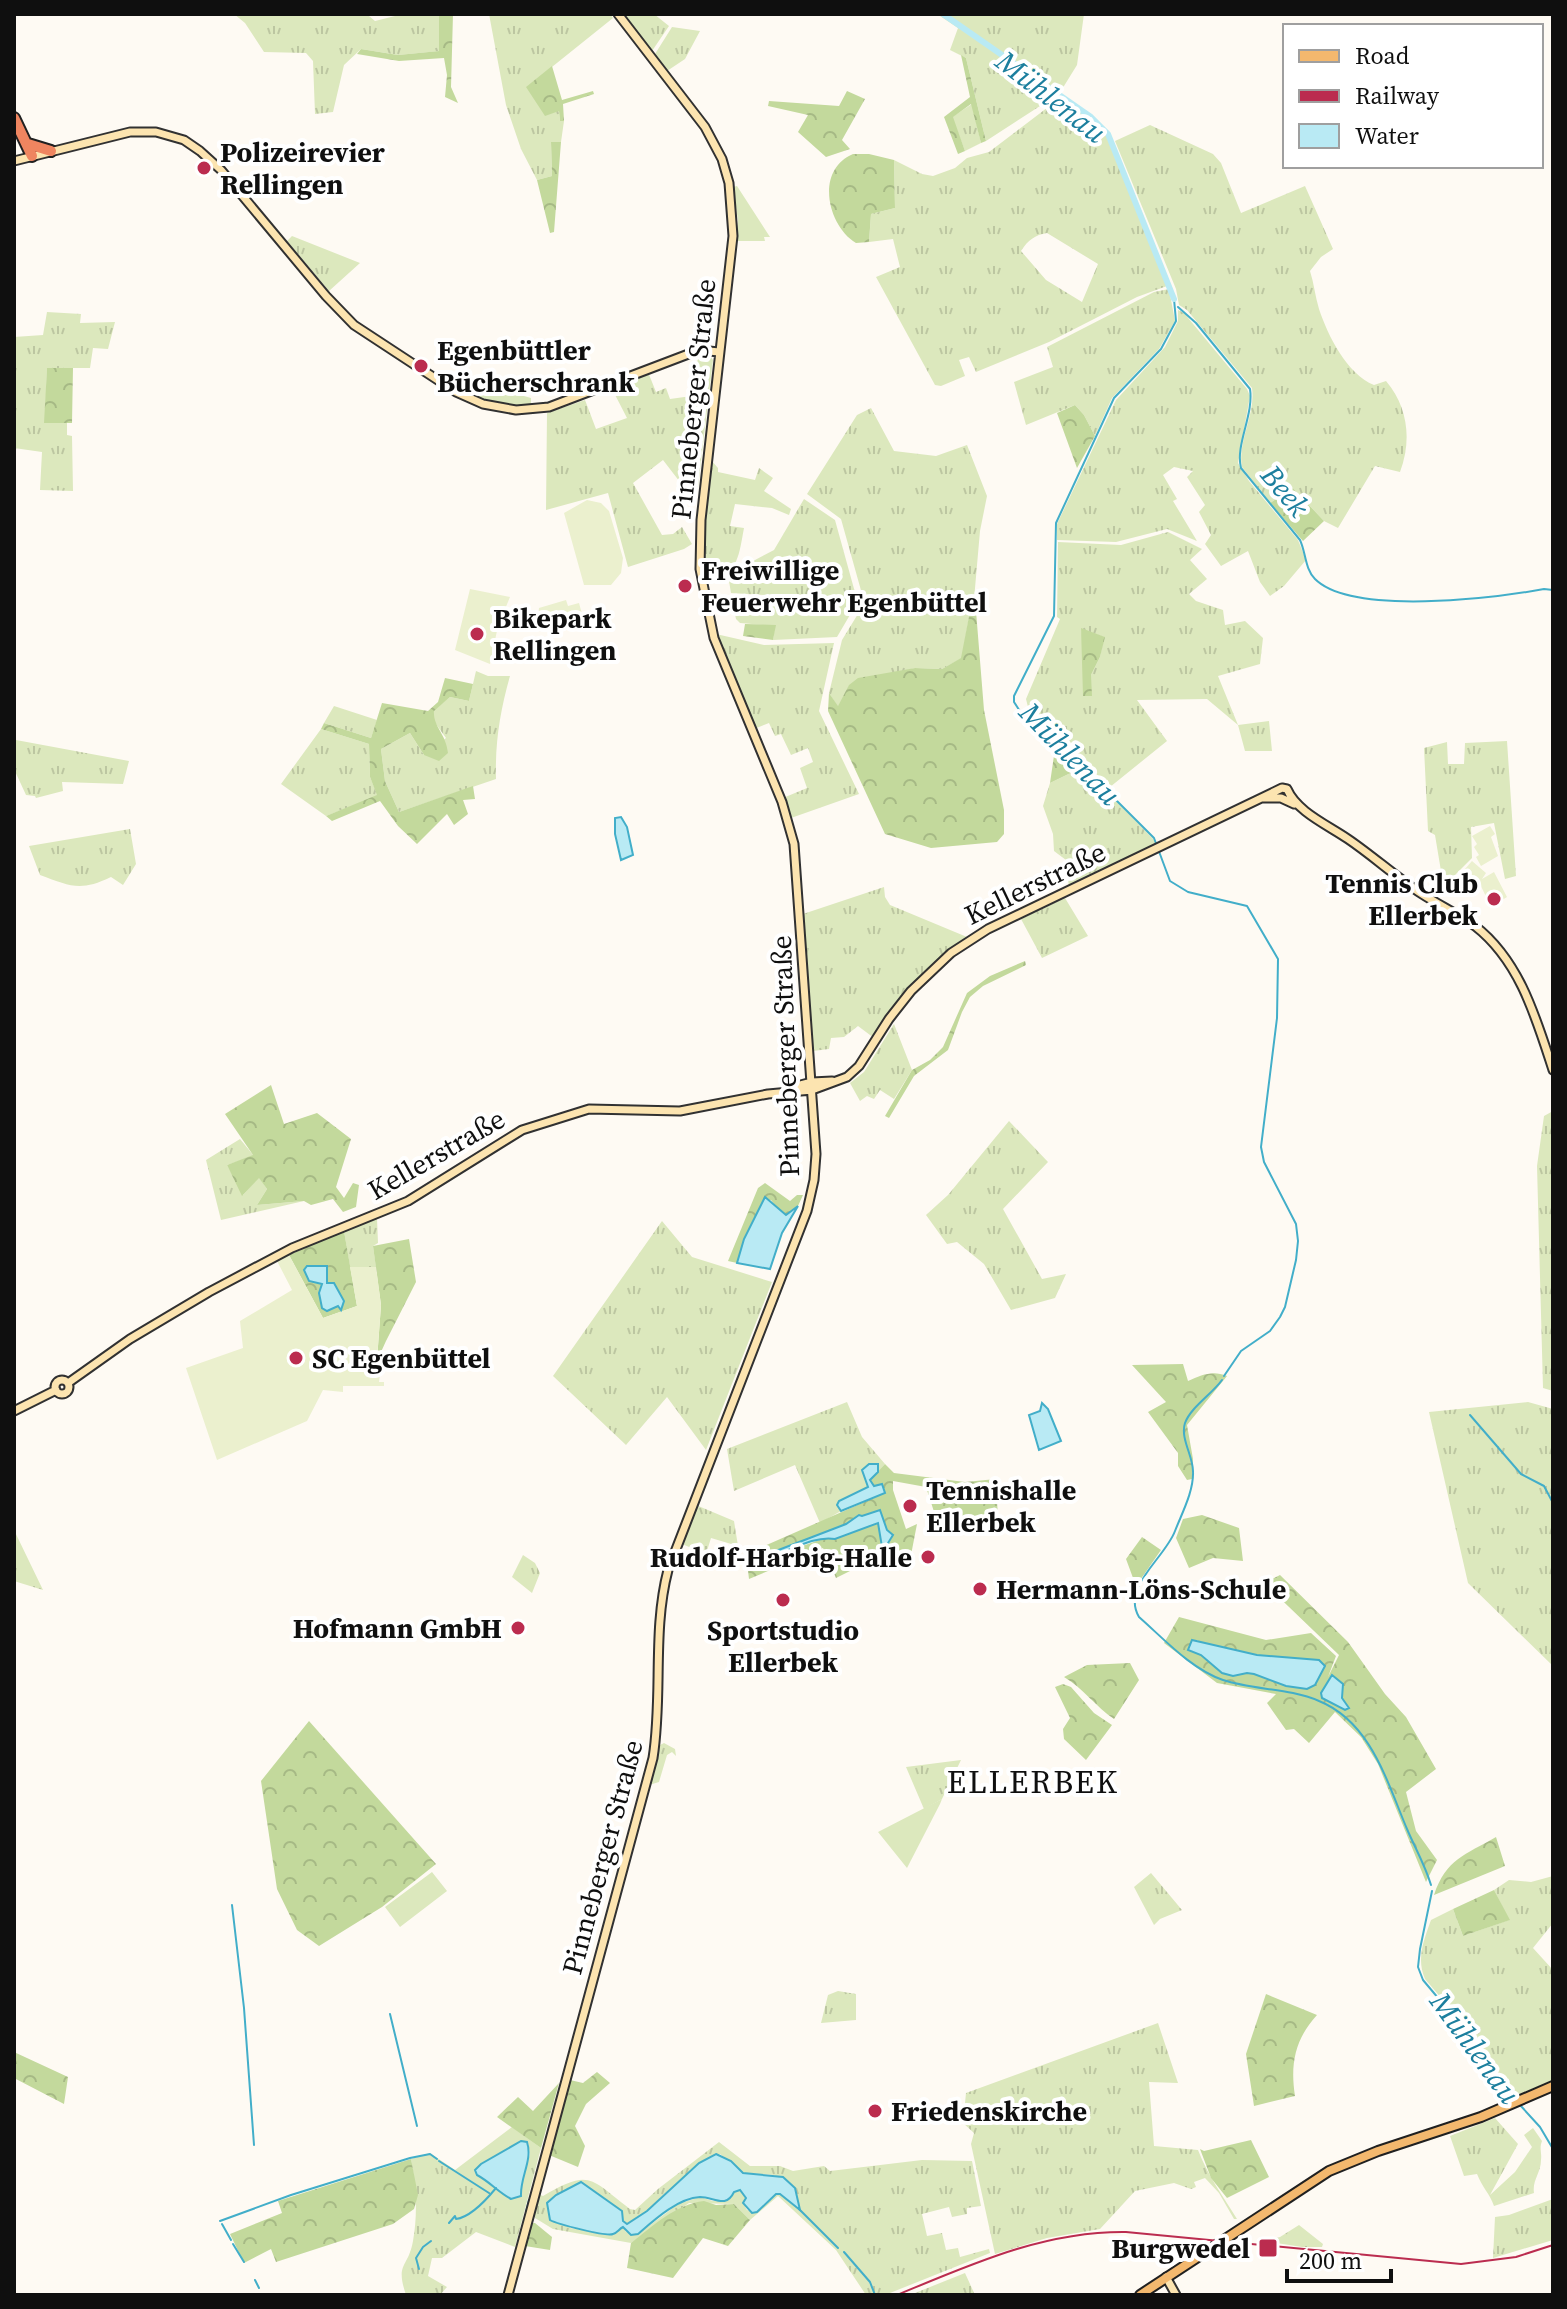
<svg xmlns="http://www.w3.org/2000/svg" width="1567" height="2309" font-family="'Source Serif 4',serif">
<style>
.grass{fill:url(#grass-tufts);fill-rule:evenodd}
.forest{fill:url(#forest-crowns);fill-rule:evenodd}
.garden{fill:#dce8bd}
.pitch{fill:#ebf0ce}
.water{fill:#b9eaf4;stroke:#42aec9;stroke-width:2}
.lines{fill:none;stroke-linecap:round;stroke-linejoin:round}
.stream{stroke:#42aec9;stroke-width:2}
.river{stroke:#b9eaf4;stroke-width:6}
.secondary-casing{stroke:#313131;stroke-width:11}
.primary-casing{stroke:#202020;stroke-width:12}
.motorway-casing{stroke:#202020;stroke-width:14}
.secondary{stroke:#fce4b0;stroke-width:7}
.primary{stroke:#f3b86e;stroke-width:8}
.motorway{stroke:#ef8560;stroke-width:10}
.rail{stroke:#bb2c4f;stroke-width:2}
.poi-dot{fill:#bb2c4f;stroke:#fff;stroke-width:3}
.labels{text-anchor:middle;stroke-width:8;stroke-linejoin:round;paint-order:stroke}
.poi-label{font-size:28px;font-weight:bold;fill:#0f0f0f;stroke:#fff;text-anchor:start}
.street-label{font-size:28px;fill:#0f0f0f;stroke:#fff}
.water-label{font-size:30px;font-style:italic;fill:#1c7f9e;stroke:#fff}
.quarter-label{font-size:32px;letter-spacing:2px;fill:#0f0f0f;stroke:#fff}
</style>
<defs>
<pattern id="grass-tufts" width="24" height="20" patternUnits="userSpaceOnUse" patternTransform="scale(2)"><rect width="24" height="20" fill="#dce8bd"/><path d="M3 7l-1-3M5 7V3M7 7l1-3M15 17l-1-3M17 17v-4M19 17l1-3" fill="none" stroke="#bcc6a1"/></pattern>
<pattern id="forest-crowns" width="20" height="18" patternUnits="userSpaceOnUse" patternTransform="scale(2)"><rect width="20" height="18" fill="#c3d99c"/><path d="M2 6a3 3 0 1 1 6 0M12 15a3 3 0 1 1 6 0" fill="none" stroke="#a6b985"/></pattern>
</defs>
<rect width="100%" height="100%" fill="#fefaf3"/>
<path class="grass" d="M234 14H377L369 16 375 21 403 14H439L440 51 398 55 361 49 344 65 333 112 315 114 313 61 306 53 264 52 245 23Z
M489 14H610L613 18 527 87 559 111 560 121H564L561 142H551L552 176 537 180 521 149 506 105Z
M624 14H654L669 26 652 51Z
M937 14H1084L1077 65 1064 86 1054 97 986 141 966 58 950 50 958 28Z
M672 27 700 31 685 59 667 71 655 54Z
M1060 98 1092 119 1108 137 1167 286 1137 297 1049 342 976 372 969 357 959 360 965 376 941 386 935 385 876 277 900 267 893 239 869 242 871 214 895 208 894 160 922 174 933 176 955 168 967 158 989 152ZM1047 233 1098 264 1082 302 1046 280 1021 251C1028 240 1035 235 1047 233Z
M972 104 981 143 965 151 952 117Z
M1150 125 1213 154 1221 163 1241 213 1305 186 1333 249 1321 257 1310 271C1314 283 1315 296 1319 309 1328 336 1347 374 1374 385L1386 381C1408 407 1412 440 1400 472L1375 466 1338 528 1324 521 1293 488 1270 503 1242 467C1237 442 1256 414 1252 388L1187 310 1179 305 1176 289 1115 141Z
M292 236 360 263 329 291 287 241Z
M1169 289 1175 321 1159 349 1112 398 1095 436 1084 415 1075 405 1026 425 1014 382 1053 367 1047 347 1154 292Z
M1178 310 1184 313 1247 389 1250 396 1238 463 1249 481 1298 540 1306 560 1284 586 1270 596 1260 582 1248 551 1221 566 1205 544 1211 535 1199 512 1205 505 1187 477 1193 471 1174 467 1163 475 1177 499 1173 501 1197 541 1167 529 1116 542 1057 540V524L1116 400 1165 347 1178 321Z
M47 312 81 314 80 323 115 322 108 349 93 348 90 368H47L45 423H67V435L72 436 73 491 40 490 42 452 14 448V337L43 335Z
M697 353 709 354 713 360 698 487 683 486 663 460 633 483 662 535 673 534 682 527 692 544 684 549 628 567 608 493 546 510 547 413 585 400 596 429 627 418 611 387 648 372 656 392 666 388 670 399 706 394 707 384 699 385Z
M464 379 531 398V405C505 408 482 402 460 390Z
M871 408 894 451 936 456 967 445 987 496 980 531 973 611H970L962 658 942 669 915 668 849 686 838 707 829 693 842 640 861 609 862 594 841 519 807 494 857 415Z
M711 460 718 468V472L755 480 759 468 773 478 764 491 791 509 789 515 772 508 735 504 730 526 744 528C739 554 739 572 711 583L705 578 702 563Z
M804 499 835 520 856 596 854 608 837 637 773 640 775 626 740 623 736 619 733 605 765 603V595L731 593 729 581 738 569 774 550Z
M1168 532 1202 549 1190 560 1207 579 1189 594 1196 601 1223 610 1225 625 1245 621 1263 638 1260 664 1218 676 1238 725 1269 721 1272 751H1245L1238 725 1207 699 1137 700 1167 741 1110 787 1029 711 1026 699 1060 619 1057 617 1058 542 1121 545ZM1081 629 1104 637 1100 657 1091 675V696Z
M716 634 764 645 834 643 819 711 859 794 791 818 783 798 807 788 800 768 813 762 808 748 791 755 781 734 775 736 769 723 754 729Z
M476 671 488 676H510C500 711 495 743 496 779L399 812 385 781 381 749 410 733 424 755 446 738 433 720 434 710 450 697 469 701Z
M334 706 377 720 371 738 324 723Z
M321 729 369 744 370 777 378 796 326 816 281 784Z
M16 740 129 761 123 784 62 782 63 791 36 798 35 796 26 795 14 769Z
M1507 741 1516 876 1505 879 1494 823 1471 827 1472 858 1451 879 1441 871 1435 835 1428 831 1424 748 1447 742 1448 764H1464L1465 743Z
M1083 767 1157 843 1069 888 1066 860 1054 851 1053 834 1043 806 1050 783Z
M130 829 136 864 123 885 111 877C80 892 70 886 40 875L29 846Z
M884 887 885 897 890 905 967 937C927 963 898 998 874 1038L858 1026 844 1037 831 1038 829 1049 813 1051 803 914Z
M1065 898 1088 936 1042 958 1021 919Z
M894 1024 912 1070 894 1099 880 1090 874 1099 867 1096 860 1101 850 1083 864 1072Z
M1553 1111V1391L1543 1388 1537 1166 1544 1116Z
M1009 1121 1048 1162 1003 1209 1042 1279 1066 1274 1055 1298 1011 1310 984 1264 957 1242 947 1244 926 1215 948 1195Z
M240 1139 254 1156 227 1165 243 1195 259 1177 267 1189 257 1205 304 1201 221 1220 206 1160Z
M377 1218 378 1243 373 1246 376 1267H350L344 1231Z
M662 1221 692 1257 772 1282 706 1450 667 1397 626 1445 553 1376Z
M847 1402 862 1437 885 1464 878 1472V1464L862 1471 868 1487C858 1498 848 1494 839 1509L841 1511 820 1523 795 1465 734 1491 727 1449Z
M1528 1402 1553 1409V1666L1468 1583 1429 1412Z
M696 1505 734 1521 738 1546 711 1538 706 1554 682 1544Z
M14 1530 43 1590 14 1581Z
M523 1555 535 1563 540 1573 532 1593 512 1577Z
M664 1743 675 1749 676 1756 672 1752 667 1755 659 1782 649 1785 658 1746Z
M961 1760 942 1799 924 1809 906 1767Z
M1151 1873 1182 1910 1160 1919 1154 1925 1134 1887Z
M1553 1876V1923L1533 1948 1553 1970V2080L1510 2098 1489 2076 1477 2040 1425 1979C1416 1958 1424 1940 1431 1920L1453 1909 1463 1936 1509 1920 1494 1890 1509 1880 1531 1882Z
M838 1991 856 1994V2020L821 2023 828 1995Z
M1158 2023 1178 2083 1149 2082 1154 2146 1198 2150C1208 2176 1223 2196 1237 2219H1234L1219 2193 1205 2178 1194 2182 1196 2187 1191 2189 1174 2183 1135 2191 1100 2229 1047 2238 995 2254 971 2144 974 2133 963 2123 966 2093Z
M1495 2118 1518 2144 1490 2195 1515 2172 1532 2147 1524 2135 1533 2128 1542 2141C1539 2149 1542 2152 1541 2160 1541 2173 1532 2180 1534 2193L1494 2206C1490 2194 1482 2187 1477 2174L1464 2176 1450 2136Z
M512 2127 541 2148 515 2247 476 2232 442 2258H432L428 2276 447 2287 440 2295H406C395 2262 408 2269 413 2241 418 2213 416 2186 411 2159L430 2153 455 2170ZM521 2141 528 2143 530 2154 520 2190 492 2184 477 2175 482 2164Z
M719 2142 750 2166H780L793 2171 824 2166 830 2171 922 2160 972 2161 981 2206 967 2208V2214L952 2217 949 2207 922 2214 927 2236 942 2233 946 2250 958 2248 960 2257 989 2249 990 2253 885 2295H866L836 2250 778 2196 750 2220 734 2204 689 2203 631 2243 553 2229 535 2218 533 2212 538 2194 543 2196C591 2168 590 2179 630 2209L635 2210 658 2189ZM720 2154 743 2173 775 2175 799 2208 780 2194H776L757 2212 747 2210 743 2203 746 2198 740 2190 713 2201 700 2197 678 2204 638 2234 626 2232 623 2227 613 2234 570 2228 565 2191 581 2182 622 2211 623 2221 627 2224 647 2211 663 2195Z
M1553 2199V2240L1493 2258 1495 2217 1509 2215Z
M1299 2225 1323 2244 1322 2247H1302L1264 2241 1280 2237Z
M965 2273 975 2295H910Z"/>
<path class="forest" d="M439 14H453L451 87 458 103 445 97 447 75 444 58 399 61 357 54 361 49 398 55 439 51Z
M961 55 966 58 986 141 981 143 971 104 953 117 965 151 958 154 944 117 970 97Z
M552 66 562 100 593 91 594 94 563 104 564 121H560L559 111 545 116 526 87Z
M847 91 865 99 842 140 850 149 826 157 798 132 808 115 768 106 769 101 839 106Z
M551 142H561L554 232 550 233 537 180 552 176Z
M853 154H869L894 160 895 208 871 214 869 242 856 243C827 225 815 170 853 154Z
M47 368H73L72 423H44Z
M1075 405 1084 415 1095 436 1077 468 1057 413Z
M1293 488 1324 521 1303 541 1270 503Z
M970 611H976L984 710 1004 810V834L997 842 931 848 885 834 828 711 829 693 838 706 849 685 858 678 915 668 942 669 961 658Z
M745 624 776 625 773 640 743 636Z
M1081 628 1105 637 1100 657 1091 675 1092 696H1083Z
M445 678 473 684 469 701 450 697 434 711C433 727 446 733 448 753L439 761 424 755 410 733 381 749 385 781 399 812 473 786 475 799 463 800 468 814 454 825 447 814 417 844 398 826 380 801 332 821 326 816 377 795 370 777 369 744 321 729 324 723 371 738 382 703 428 711 438 702Z
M1056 742 1085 766 1050 783Z
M1025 961 1026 965 983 986 970 997 962 1012 948 1050 914 1076 889 1118 885 1116 912 1070 930 1060 943 1047 967 993 990 976Z
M271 1085 284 1124 317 1113 351 1139 336 1187 344 1198 353 1183 359 1185 356 1207 343 1212 333 1199 311 1205 304 1201 257 1205 267 1189 259 1178 242 1196 227 1165 253 1155 225 1114Z
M765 1183 790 1201 797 1195H803L798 1206 787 1215 781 1213 771 1200 761 1203 760 1212 744 1239 737 1263 728 1261 758 1188Z
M344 1231 357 1306 323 1318 289 1255Z
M409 1239 416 1282 386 1341 381 1352 380 1374H376L381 1305 373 1246Z
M1183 1364 1188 1381C1202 1375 1212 1370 1227 1376L1187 1425 1193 1459 1192 1479 1187 1480 1178 1466V1453L1148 1412 1166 1402 1132 1365Z
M885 1464 894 1473 965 1482 996 1479 998 1520 937 1521 926 1487 893 1481V1490L906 1529 917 1524 911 1555 886 1568 873 1554 864 1558 860 1566 836 1578 823 1548 749 1579 746 1554 885 1493 882 1485 874 1486 870 1480ZM873 1512 881 1518 892 1538 888 1543 891 1554 889 1556 883 1553 878 1522 835 1539 828 1537 768 1558 771 1554C805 1539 840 1528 873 1512Z
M1202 1515 1239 1528 1243 1561 1213 1558 1189 1568 1176 1538 1183 1519Z
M1142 1537 1161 1550 1136 1586 1126 1559Z
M1280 1575 1348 1642 1385 1694 1406 1717 1436 1769 1406 1792 1416 1831 1437 1860 1426 1882 1378 1764 1361 1737 1335 1712 1309 1743 1294 1729 1286 1730 1267 1703 1276 1694 1217 1683 1164 1643 1179 1617 1266 1640 1311 1633 1336 1656 1328 1677 1339 1655 1264 1583ZM1197 1640C1210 1650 1292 1661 1310 1659L1307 1689 1286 1686 1254 1674 1247 1673 1233 1676 1223 1673 1201 1655Z
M1130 1663 1139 1680 1114 1719C1096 1707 1083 1688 1064 1677L1087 1665Z
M1063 1684 1071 1687 1094 1713 1112 1725 1086 1760 1064 1739 1063 1729 1070 1718 1055 1687Z
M309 1721 436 1864 382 1907 319 1946 297 1930 277 1889 261 1781Z
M1496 1837 1505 1866 1434 1895C1446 1859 1465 1855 1496 1837Z
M1494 1890 1510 1920 1463 1936 1453 1909Z
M1266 1994 1317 2015C1295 2039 1290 2064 1295 2096L1254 2106 1246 2054Z
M14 2052 68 2077 64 2104 14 2078Z
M597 2072 610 2083 586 2104 575 2126 585 2146 578 2167 549 2155 570 2080 583 2083Z
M559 2083 541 2148 497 2117 518 2097 533 2111Z
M1251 2140 1269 2177 1227 2198 1211 2178 1200 2149 1204 2151Z
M411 2159 418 2195 414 2209 393 2224 276 2262 271 2249 244 2263 230 2234 282 2213 278 2201Z
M704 2201 716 2205 734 2204 750 2220 728 2246 703 2238 673 2278 627 2268 631 2243C653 2226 676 2204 704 2201Z
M532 2223H535L552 2237 550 2250 525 2246Z"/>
<path class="garden" d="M737 186 770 237H764L765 241H736L738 220 733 187Z
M942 1799 940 1804 907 1868 878 1832Z
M432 1872 447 1891 400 1927 385 1907Z"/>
<path class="pitch" d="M587 500 601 503 609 511 623 558 621 573 611 585H584L564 513Z
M470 589 510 597 498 626 490 664 455 650Z
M566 600 568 606 579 603 585 625 575 628 571 618 537 627 539 608Z
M1490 826 1495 834 1491 837 1498 856 1481 866 1476 857 1479 855 1474 847 1477 844 1472 836Z
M1472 861 1486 873 1482 879 1494 872 1507 897 1491 907 1479 882 1471 889 1458 877Z
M289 1255 323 1318 357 1306 350 1267H376L381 1305 376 1373 380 1374 379 1382H384V1386H343V1392L323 1390 307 1421 217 1460 186 1368 243 1348 240 1321 292 1290 277 1261Z"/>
<path class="water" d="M621 817 627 827 633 855 621 860 615 834V818Z
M765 1197 786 1215 798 1206 782 1233 770 1269 737 1263 744 1239Z
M307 1266H327V1283H334L344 1301 341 1310 338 1306 327 1311 322 1308 319 1293 322 1284 309 1281 304 1270Z
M1042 1403 1048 1409 1061 1441 1039 1450 1029 1415 1040 1411Z
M869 1464H878V1472L870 1480 874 1486 882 1484 885 1493 841 1511 837 1505 839 1501 868 1487 862 1470Z
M880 1510 887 1530 893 1535 888 1543 892 1552 889 1556 883 1553 878 1523 835 1539C814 1535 788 1552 768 1558V1554L846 1524 859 1515 862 1516Z
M1192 1640 1257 1655 1319 1660 1325 1666 1315 1685 1307 1689 1286 1686 1254 1674 1247 1673 1233 1676 1222 1673 1201 1655 1188 1650Z
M1332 1675 1343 1684 1342 1698 1349 1708 1345 1710 1322 1698 1321 1693Z
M521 2141 527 2142C533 2160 520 2177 521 2196L511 2199C498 2192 490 2182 477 2175L475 2170 481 2164Z
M716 2154 731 2161 743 2173 783 2177 795 2188 800 2210 780 2194H776L757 2212 752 2213 743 2203 746 2198 740 2190 734 2192C726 2209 714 2197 700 2197 678 2198 654 2220 638 2234L631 2235 623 2227C619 2229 617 2233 613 2234 607 2237 557 2224 550 2220L547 2203 556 2195 581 2182 622 2211 623 2221 627 2224 647 2211 699 2163Z"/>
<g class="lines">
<path class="stream" d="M623 14 631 26
M615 16 628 33
M1174 299 1176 321 1161 349 1114 398 1056 523 1054 616 1014 696V702L1023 716 1077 761 1154 838 1170 881 1188 892 1247 906 1278 959 1277 1018 1261 1147 1264 1162 1296 1224 1298 1241 1296 1260 1285 1307 1280 1317 1270 1331 1241 1351 1224 1376
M1178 307 1196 323 1250 389C1254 415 1235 445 1241 468L1300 540C1306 553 1305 569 1315 579 1352 616 1495 598 1544 589L1553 590
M1222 1380C1212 1394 1191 1407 1185 1423 1180 1438 1193 1456 1193 1471 1194 1491 1182 1513 1175 1531 1165 1558 1121 1587 1139 1617 1164 1639 1191 1669 1223 1680 1253 1690 1289 1688 1319 1701 1371 1722 1387 1782 1407 1829 1415 1848 1425 1865 1431 1885
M1470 1415 1521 1474 1544 1486 1553 1503
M1432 1891 1420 1949 1418 1967 1423 1980 1475 2042 1491 2076 1513 2098
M232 1905 244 2008 254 2145
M390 2014 417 2126
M1520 2105 1540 2127 1553 2149
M439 2161 489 2193
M1300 2185 1307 2181
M1271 2204 1281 2198
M799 2209 838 2248
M1261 2211 1267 2207
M526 2212 529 2200
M1253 2216 1258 2213
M1267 2217 1275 2211
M220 2221 291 2195 410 2158 430 2154 437 2159
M449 2223 455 2216 456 2219C471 2217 487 2199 496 2188
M222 2224 231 2240
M1220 2238 1235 2228
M233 2244 244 2262
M844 2252 870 2282 875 2295
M419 2269 416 2258 423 2247 431 2241
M255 2280 259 2288"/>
<path class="river" d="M943 14 1091 117 1108 134 1174 299"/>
<defs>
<path id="secondary" d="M14 161 130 132H156L184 140 200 151 221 170 326 296 354 325 456 392 483 404 516 410 549 407 699 350 719 352
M1264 798H1281L1294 804
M789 1088 812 1082 832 1081
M55 1387a7 7 0 1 1 14 0a7 7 0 1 1-14 0Z
M68 1383 130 1339 209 1292 292 1248 408 1201 522 1130 589 1109 680 1111 768 1094 812 1090 847 1077 859 1066 889 1019 911 991 951 953 988 929 1282 788 1287 789C1297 812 1328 825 1348 839 1373 856 1396 877 1422 894 1439 905 1458 914 1475 926 1520 961 1536 1018 1553 1070
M14 1411 56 1390
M1166 2277 1176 2295
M508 2295 653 1758C663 1696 652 1631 668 1570L807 1211 814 1180 816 1154 794 844 782 802 714 638 700 569 701 520 733 236 729 183 722 159 705 127 618 14"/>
<path id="primary" d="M1140 2295 1329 2171 1378 2151 1481 2117 1553 2086"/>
<path id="motorway" d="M14 118 32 156
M28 144 51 151"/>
</defs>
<use href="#secondary" class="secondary-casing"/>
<use href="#primary" class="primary-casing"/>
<use href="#motorway" class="motorway-casing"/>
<use href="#secondary" class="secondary"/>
<use href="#primary" class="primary"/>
<use href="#motorway" class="motorway"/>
<path class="rail" d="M897 2295C972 2264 1044 2231 1126 2232L1461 2264 1516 2257 1553 2245"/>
</g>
<g class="poi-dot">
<circle cx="204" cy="168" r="8"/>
<circle cx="421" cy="366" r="8"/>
<circle cx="685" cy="586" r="8"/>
<circle cx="477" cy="634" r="8"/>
<circle cx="1494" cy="899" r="8"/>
<circle cx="296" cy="1358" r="8"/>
<circle cx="910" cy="1506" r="8"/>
<circle cx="928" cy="1557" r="8"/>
<circle cx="980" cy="1589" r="8"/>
<circle cx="783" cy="1600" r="8"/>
<circle cx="518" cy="1628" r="8"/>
<circle cx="875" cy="2111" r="8"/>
<rect x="1258" y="2238" width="20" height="20" rx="4"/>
</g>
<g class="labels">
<g class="poi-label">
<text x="220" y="162">Polizeirevier<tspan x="220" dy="32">Rellingen</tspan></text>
<text x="437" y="360">Egenbüttler<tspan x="437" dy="32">Bücherschrank</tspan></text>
<text x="701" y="580">Freiwillige<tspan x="701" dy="32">Feuerwehr Egenbüttel</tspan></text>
<text x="493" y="628">Bikepark<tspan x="493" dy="32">Rellingen</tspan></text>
<text x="1478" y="893" text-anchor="end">Tennis Club<tspan x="1478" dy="32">Ellerbek</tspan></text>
<text x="312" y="1368">SC Egenbüttel</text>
<text x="926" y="1500">Tennishalle<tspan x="926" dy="32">Ellerbek</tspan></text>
<text x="912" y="1567" text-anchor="end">Rudolf-Harbig-Halle</text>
<text x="996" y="1599">Hermann-Löns-Schule</text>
<text x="502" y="1638" text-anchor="end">Hofmann GmbH</text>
<text x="783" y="1640" text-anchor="middle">Sportstudio<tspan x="783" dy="32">Ellerbek</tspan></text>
<text x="891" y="2121">Friedenskirche</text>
<text x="1250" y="2258" text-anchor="end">Burgwedel</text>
</g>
<g class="street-label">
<text transform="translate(693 399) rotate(-84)" y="10">Pinneberger Straße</text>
<text transform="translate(1035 883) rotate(-26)" y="10">Kellerstraße</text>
<text transform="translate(785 1056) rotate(-92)" y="10">Pinneberger Straße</text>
<text transform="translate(436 1154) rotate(-30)" y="10">Kellerstraße</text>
<text transform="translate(602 1857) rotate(-75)" y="10">Pinneberger Straße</text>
</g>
<g class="water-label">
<text transform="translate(1051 97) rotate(38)" y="10">Mühlenau</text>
<text transform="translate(1285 491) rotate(50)" y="10">Beek</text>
<text transform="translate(1070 754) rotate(46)" y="10">Mühlenau</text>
<text transform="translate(1475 2048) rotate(54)" y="10">Mühlenau</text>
</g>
<g class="quarter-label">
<text x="1033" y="1793">ELLERBEK</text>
</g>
</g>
<rect width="1567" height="2309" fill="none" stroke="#0f0f0f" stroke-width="32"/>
<rect x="1283" y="24" width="260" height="144" fill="#ffffff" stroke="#9f9f9f" stroke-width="2"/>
<rect x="1299" y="50" width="40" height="12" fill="#f3b86e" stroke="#9f9f9f" stroke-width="2"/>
<text x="1355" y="64" font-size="24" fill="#0f0f0f">Road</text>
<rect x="1299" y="90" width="40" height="12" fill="#bb2c4f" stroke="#9f9f9f" stroke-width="2"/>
<text x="1355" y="104" font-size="24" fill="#0f0f0f">Railway</text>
<rect x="1299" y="124" width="40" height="24" fill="#b9eaf4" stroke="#9f9f9f" stroke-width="2"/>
<text x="1355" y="144" font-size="24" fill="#0f0f0f">Water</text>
<path d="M1287 2269v12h104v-12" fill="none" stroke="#0f0f0f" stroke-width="4"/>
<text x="1299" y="2269" font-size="24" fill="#0f0f0f" stroke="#ffffff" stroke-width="6" paint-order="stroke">200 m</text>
</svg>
